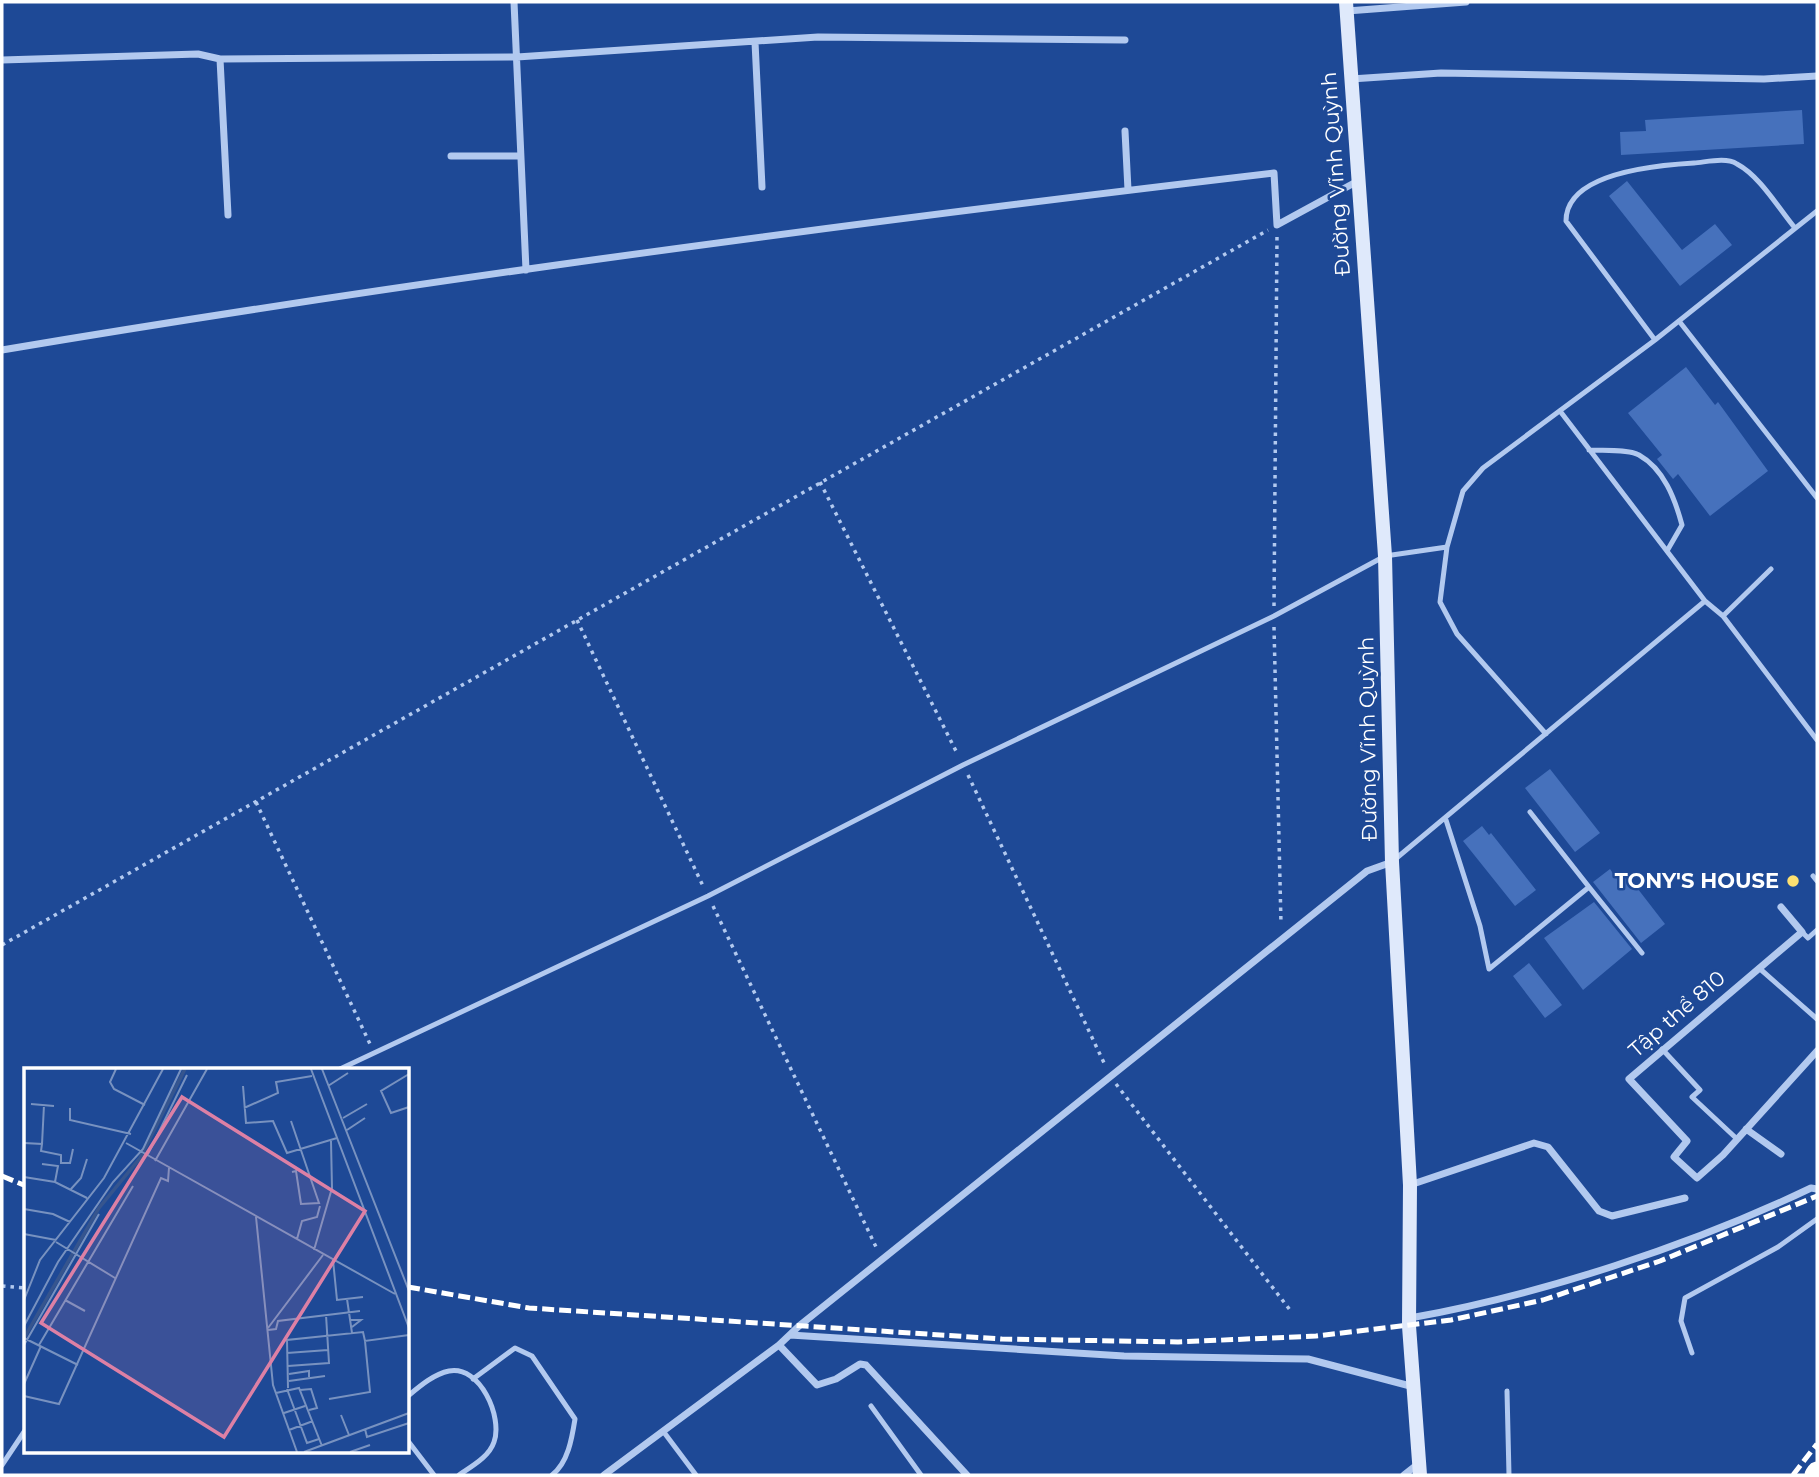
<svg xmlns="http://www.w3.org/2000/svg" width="1819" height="1477" font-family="Montserrat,sans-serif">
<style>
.building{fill:#4671bc}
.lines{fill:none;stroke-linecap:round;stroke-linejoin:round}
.path{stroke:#b2c9ef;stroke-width:3.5;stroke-dasharray:3.5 5;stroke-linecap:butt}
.lane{stroke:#b2c9ef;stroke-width:5}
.street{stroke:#b2c9ef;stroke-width:7}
.secondary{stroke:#dfe9fb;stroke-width:14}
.highway{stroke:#fff;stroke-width:21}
.rail{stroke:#fff;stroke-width:5;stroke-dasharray:12 5;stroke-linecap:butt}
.poi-dot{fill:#fde071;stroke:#1e4996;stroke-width:2.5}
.labels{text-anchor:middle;stroke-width:5;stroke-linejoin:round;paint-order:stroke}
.street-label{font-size:21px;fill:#fff;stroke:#1e4996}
.poi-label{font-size:21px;font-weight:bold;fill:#fff;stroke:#1e4996;text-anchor:end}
.inset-river{fill:none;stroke:#36558e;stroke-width:3.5}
.inset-road{fill:none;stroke:#7892c0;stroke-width:2}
.view{fill:#dd80a5;fill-opacity:0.15;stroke:#dd80a5;stroke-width:3.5}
.inset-edge{fill:none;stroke:#fff;stroke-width:3.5}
</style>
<rect width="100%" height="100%" fill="#1e4996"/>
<path class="building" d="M1802 110 1804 144 1621 155 1620 132 1646 131 1645 120Z
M1627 181 1682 250 1715 224 1732 245 1680 286 1609 196Z
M1686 367 1715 405 1718 402 1768 471 1710 516 1678 474 1673 479 1657 459 1662 455 1628 413Z
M1550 769 1600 833 1575 852 1525 788Z
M1482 826 1489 835 1491 833 1536 890 1515 906 1463 841Z
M1610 869 1616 878 1624 871 1665 924 1641 943 1593 882Z
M1594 902 1632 949 1583 990 1544 938Z
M1529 963 1562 1005 1545 1018 1513 976Z"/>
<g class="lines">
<path class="path" d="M820 482 958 755
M1274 606 1277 235
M577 620 703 886
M1274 627 1281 924
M968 775 1105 1065
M256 802 370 1044
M713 906 877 1249
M2 945 1268 230
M1116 1084 1290 1310
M2 1286 26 1288"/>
<path class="lane" d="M1679 321 1817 498
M1655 340 1566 221C1566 172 1660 165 1694 163 1707 162 1726 157 1737 164 1760 176 1779 209 1795 228
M1560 411 1705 601 1723 616 1817 740
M1589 450C1603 451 1627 449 1639 455 1664 469 1675 499 1682 525L1667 551
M1447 547 1440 602 1457 634 1546 734
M1723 616 1771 569
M1446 820 1480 926 1489 969 1589 887 1530 812
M1393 861 1705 601
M1813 876 1817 881
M1589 887 1642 953
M1802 932 1808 938 1817 930
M1759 968 1817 1019
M1662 1049 1700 1090 1692 1097 1737 1139
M340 1069 708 896 963 765 1274 616 1385 556 1447 547 1463 491 1483 468 1655 340 1817 211
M1692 1353 1681 1321 1685 1298 1778 1247 1817 1219
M473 1379 515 1348 532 1356 575 1419C572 1438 568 1463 552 1475
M1507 1391 1509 1475
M408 1396C420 1386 434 1374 449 1371 480 1365 503 1417 494 1442 489 1457 472 1466 459 1475
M871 1406 921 1475
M663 1431 696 1475
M408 1441 434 1475
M2 1465 26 1429"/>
<path class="street" d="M514 2 526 270
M1347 11 1466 2
M755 42 762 187
M220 59 228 215
M2 60 198 54 220 59 517 57 818 37 1125 40
M1351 79 1441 73 1764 79 1817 76
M1125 131 1128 190
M451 156H520
M2 350C424 279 849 223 1274 173L1277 225 1356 182
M1781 907 1802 932 1629 1079 1687 1141 1674 1157 1697 1178 1723 1155 1817 1051
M1746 1129 1781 1154
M1410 1185 1534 1143 1548 1147 1599 1211 1612 1216 1685 1198
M1410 1318C1540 1295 1692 1245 1811 1188L1817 1189
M790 1335 1124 1356 1308 1359 1414 1387
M779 1345 817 1385 836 1379 860 1364 866 1365 967 1475
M604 1475 779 1345 799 1326 1367 871 1392 862
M1404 1475 1418 1464"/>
<path class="secondary" d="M1346 2 1385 556 1392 862 1410 1185 1409 1326 1420 1475"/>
<path class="highway" d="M1815 1475 1817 1472"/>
<path class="rail" d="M2 1176 26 1186
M408 1287 529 1308 1002 1339 1178 1342 1316 1336 1451 1320 1543 1300 1660 1261 1817 1196
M1793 1475 1817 1444"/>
</g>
<circle class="poi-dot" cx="1793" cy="881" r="7"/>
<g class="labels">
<g class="street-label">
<text transform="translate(1336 174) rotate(-94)" y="7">Đường Vĩnh Quỳnh</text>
<text transform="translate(1368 739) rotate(-91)" y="7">Đường Vĩnh Quỳnh</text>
<text transform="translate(1677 1014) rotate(-41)" y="7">Tập thể 810</text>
</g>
<g class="poi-label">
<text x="1779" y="888">TONY'S HOUSE</text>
</g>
</g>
<g transform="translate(24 1068)">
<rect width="385" height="385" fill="#1e4996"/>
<path class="inset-river" d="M0 270 75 140 116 90 161 1"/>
<path class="inset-road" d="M92 1 86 14 90 21 121 37M287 1 385 260M298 1 385 223M385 6 357 23 367 45 385 39M219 18 222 55 249 53 263 85 313 70M304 18 324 5M7 36 30 38M46 40V52L107 66M220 40 254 25 252 14 288 8M319 50 343 36M267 53 295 135 277 136 272 103 268 104M323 62 341 50M0 75 18 76 17 83 37 87V95H46L49 81M102 75 371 226M18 76 20 37M123 88 163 7M131 93 183 1M18 96 34 98 31 114M0 109 31 114 63 130M47 121 57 110 63 91M0 141 29 146 46 154M232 149 249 317 273 384M0 166 32 172M273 171 278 153 293 149 296 138M32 174 91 210M290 182 308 120 307 73M309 192 313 232 339 229M323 231 328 265M0 232 16 192 80 110 139 1M41 232 61 243M326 252H337L328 259M0 258 34 194 89 114 119 81 157 1M244 260 299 187M244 262 252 261 254 253 336 243M0 270 54 297M0 277 75 146M15 277 109 118M263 285 304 282M264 298 305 295 302 247M265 306 285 303V309M265 313 301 308M0 316 17 278M264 320 263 272 339 264 341 273 385 267M263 321 283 375 295 371M276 322 287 321 293 340 285 342M252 325 275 320 298 378M0 328 35 336 137 110 144 113 145 100M305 331 346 324 341 273M260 345 281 338M317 347 325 367M341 361 343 369 385 355M265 362 289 353M280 384 385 345M326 384 346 377"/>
<path class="view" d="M158 29 341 143 200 369 17 255Z"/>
<rect width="385" height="385" class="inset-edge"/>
</g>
<rect width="1819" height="1477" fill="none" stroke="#ffffff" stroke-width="7"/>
</svg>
